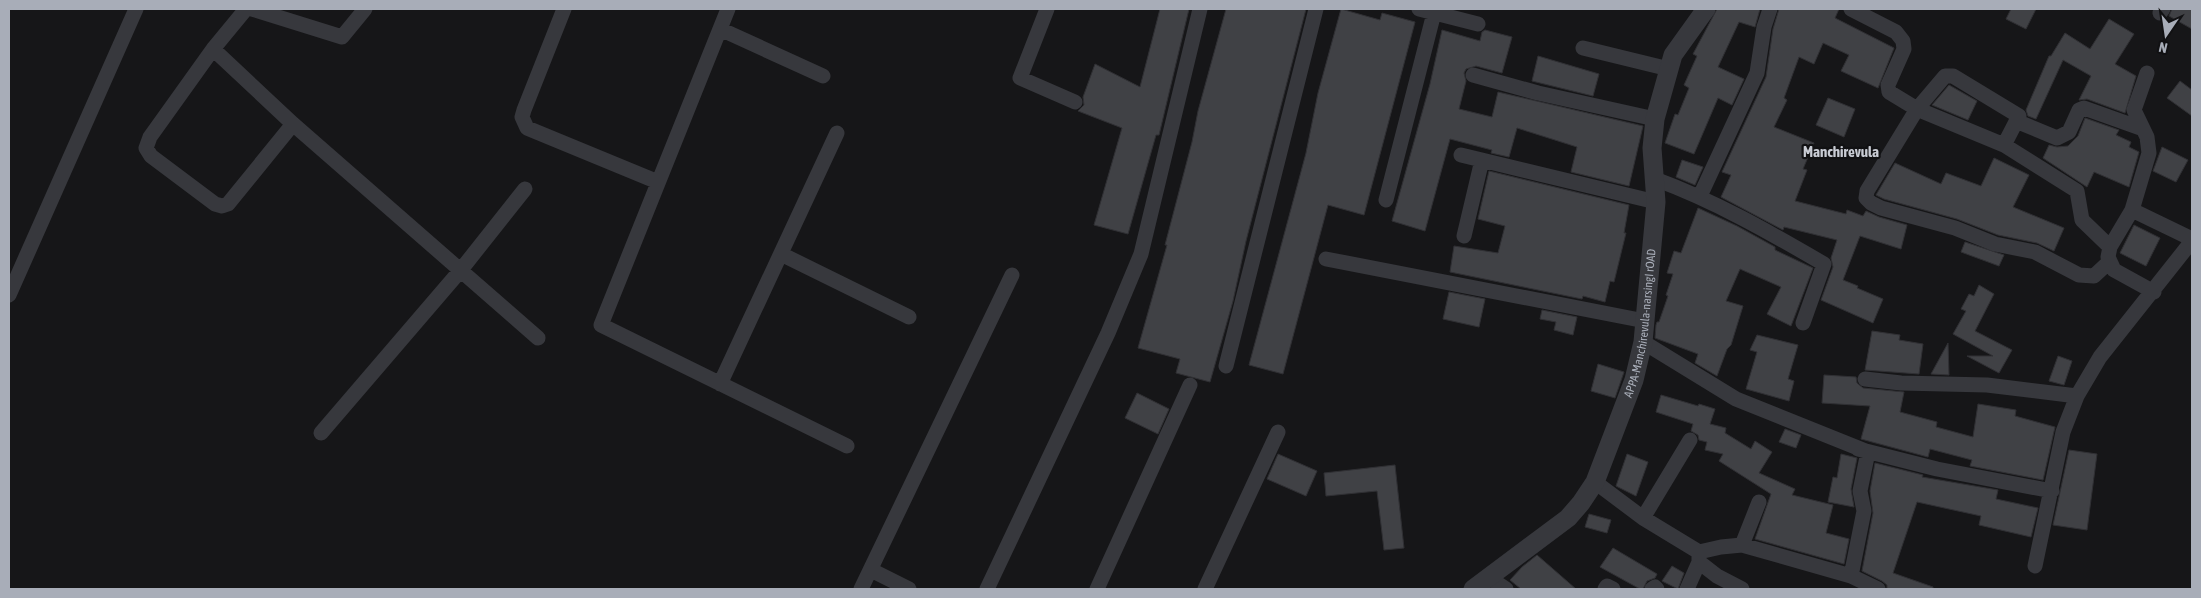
<svg xmlns="http://www.w3.org/2000/svg" width="2201" height="598" font-family="'Asap Condensed',sans-serif">
<style>
.building{fill:#404145;stroke:#303034}
.lines{fill:none;stroke-linecap:round;stroke-linejoin:round}
.minor{stroke:#37383d;stroke-width:15}
.tertiary{stroke:#37383d;stroke-width:19}
.labels{text-anchor:middle;stroke-width:4.5;stroke-linejoin:round;paint-order:stroke}
.street-label{font-size:12px;fill:#a8adb8;stroke:#111113}
.quarter-label{font-size:15px;font-weight:bold;fill:#c9ccd4;stroke:#111113}
</style>
<rect width="100%" height="100%" fill="#161618"/>
<path class="building" d="M1160 9H1189L1159 135H1156L1128 234 1094 225 1122 128 1078 111 1084 105 1083 97 1095 64 1140 87Z
M1226 9H1306L1246 241 1233 301 1210 382 1176 373 1180 359 1138 348 1167 245H1165L1192 142 1198 111Z
M1341 9 1380 20 1382 13 1415 22 1364 215 1328 205 1283 374 1249 365 1306 153 1318 93Z
M1717 9H1760L1755 27 1739 22 1718 67 1744 79 1732 105 1718 98 1694 154 1665 143 1675 114 1678 115 1689 88 1684 85 1697 56 1693 54Z
M1779 9H1839L1835 18 1894 48 1878 88 1841 71 1849 55 1823 43 1814 64 1799 57 1784 98 1787 100 1774 127 1814 143 1803 169 1807 170 1795 201 1846 214 1847 210 1863 216 1866 211 1879 217 1907 225 1901 249 1860 236 1843 280 1858 286 1857 288 1883 299 1873 323 1821 300 1833 267 1831 258 1837 240 1784 227 1783 230 1721 197 1731 175 1722 172 1766 77 1773 29Z
M2011 9H2036L2026 29 2006 19Z
M2172 9H2192V29L2169 16Z
M2109 19 2134 34 2115 64 2136 76 2125 113 2087 99 2079 100 2091 76 2063 60 2036 119 2028 116 2026 110 2049 56H2051L2065 33 2090 49Z
M1442 30 1480 41 1482 32 1485 30 1512 37 1502 73 1476 66 1466 69 1464 73 1466 81 1459 109 1492 117 1498 92 1643 126 1629 186 1571 172 1577 147 1517 128 1509 157 1491 153 1492 150 1450 139 1425 231 1392 221 1430 84Z
M1538 56 1599 74 1593 96 1532 81Z
M2180 81 2192 90V116L2167 98Z
M1949 85 1977 101 1968 120 1932 105Z
M1828 98 1855 109 1844 137 1816 125Z
M2085 118 2119 130 2116 135 2131 142 2129 147 2139 152 2129 187 2094 172 2087 187 2043 158 2049 145 2057 147 2068 146 2078 136Z
M2162 147 2188 160 2176 182 2153 171Z
M1994 158 2029 175 2013 207 2064 228 2054 251 2037 243 1998 235 1957 219 1884 199 1876 195 1895 163 1941 184 1946 173 1981 186Z
M1682 160 1703 167 1695 185 1676 177Z
M1489 171 1629 205 1624 233H1626L1614 282 1610 281 1605 302 1583 296 1582 299 1450 272 1454 246 1498 253 1505 226 1478 219Z
M1698 208 1737 226 1775 247V250L1813 268 1791 326 1767 314 1781 287 1740 269 1726 301 1743 306 1731 345 1727 349 1717 376 1695 363 1698 354 1655 338 1656 325 1657 322H1659L1668 296 1666 295 1673 274 1667 273 1674 251 1681 253Z
M2134 225 2160 238 2146 266 2120 253Z
M1965 242 2004 255 1999 266 1961 252Z
M1979 285 1994 294 1975 331 2012 350 1999 373 1967 356H1993L1953 334 1966 311 1961 309 1969 294 1974 296Z
M1449 292 1485 299 1479 327 1443 319Z
M1542 310 1577 317 1573 335 1554 330 1556 322 1540 319Z
M1872 331 1900 335 1899 340 1923 344 1919 374 1865 370Z
M1757 335 1798 345 1788 379 1794 381 1789 401 1746 389 1757 352 1750 350Z
M1948 343 1949 375 1931 374Z
M2058 356 2072 361 2064 385 2049 381Z
M1598 364 1624 372 1615 398 1591 391Z
M1824 375 1856 377 1857 383 1863 388 1904 392 1900 412 1937 422 1936 427 1973 437 1978 404 2016 410 2015 416 2055 427 2043 480 1970 466 1972 460 1930 449 1928 457 1861 439 1870 406 1822 403Z
M1137 393 1169 409 1158 434 1125 418Z
M1661 395 1698 406 1699 404 1715 409 1710 424 1726 428 1725 433 1751 449 1755 441 1772 452 1759 473 1795 489 1792 495 1833 505 1826 533 1849 539 1844 564 1755 539 1771 494 1719 461 1723 454 1705 450 1707 442 1699 440 1698 435 1691 431 1693 424 1656 412Z
M1785 429 1801 435 1796 448 1779 442Z
M2069 450 2097 454 2087 530 2053 525Z
M1278 454 1317 471 1306 496 1267 479Z
M1627 454 1648 462 1636 496 1616 486Z
M1841 454 1857 458 1851 489 1854 507 1828 502 1833 477 1837 478Z
M1875 463 1923 475 1922 477 1998 490 1996 499 2038 508 2031 537 1979 525 1981 516 1917 502 1893 573 1933 587V589H1887V585L1882 581 1862 571 1873 513 1870 491Z
M1395 465 1404 548 1384 550 1377 491 1326 496 1324 473Z
M1589 514 1611 520 1607 533 1585 527Z
M1613 548 1657 574 1655 578 1647 581 1643 589H1640L1600 567Z
M1537 555 1576 589H1521L1510 580 1522 567Z
M1672 566 1684 573 1678 589 1662 581Z"/>
<g class="lines">
<path class="minor" d="M246 9 213 49 150 137 146 148 151 156 215 204 222 206 228 204 293 124
M252 9 342 37 365 9
M564 9 524 110 522 117 527 128 658 182
M728 9 601 325 847 446
M1047 9 1020 78 1075 102
M1419 9 1478 24
M1851 9 1896 32 1903 41 1904 49 1888 85 1889 92 1917 109 2004 145 2077 191 2082 220 2110 247
M2160 13 2163 9
M720 29 823 76
M1583 48 1669 69
M213 49 293 124 538 338
M2147 73 2134 110 2147 137 2149 153 2132 210 2110 247 2108 257 2114 270 2154 292
M1473 75 1538 93 1655 119
M2016 121 2057 138 2069 132 2079 110 2084 108 2143 129
M2004 145 2019 116 1953 76H1945L1917 109 1867 191 1866 198 1871 203 1881 208 1955 228 1995 244 2035 252 2079 275 2094 276 2109 262
M1461 155 1656 202
M1655 179C1715 201 1769 232 1824 264L1803 323
M1700 196 1757 73 1764 27 1770 9
M1386 200 1434 13
M2132 210 2192 239
M1464 236 1482 160
M781 254 909 317
M1326 259 1645 321
M9 295 136 9
M1643 342 1736 399 1868 452 1860 491 1864 511 1851 576
M1226 366 1316 9
M1865 379 1901 383 1987 385 2077 396 2100 357 2192 241
M720 384 837 133
M321 433 460 271 525 189
M1858 449 1937 469 2052 491
M1595 482 1643 518 1699 552V562L1717 576 1742 589
M1643 518 1690 440
M1742 545 1759 502
M1699 552 1721 547 1742 545 1851 576 1878 589
M2035 566 2063 432 2077 396
M871 570 909 589
M1488 577 1506 589
M861 589 1012 275
M987 589 1108 333 1141 254 1200 9
M1097 589 1190 385
M1205 589 1278 432
M1605 589 1607 586 1613 589
M1652 589 1655 587 1657 589
M1687 589 1699 562"/>
<path class="tertiary" id="s1" d="M1473 589 1568 518 1581 503 1595 482 1634 380 1643 342 1656 202 1652 148 1655 119 1673 55 1706 9"/>
</g>
<g class="labels">
<g class="street-label">
<text dy="4" stroke="none"><textPath href="#s1" startOffset="330">APPA-Manchirevula-narsingI rOAD</textPath></text>
</g>
<g class="quarter-label">
<text x="1841" y="157">Manchirevula</text>
</g>
</g>
<rect width="2201" height="598" fill="none" stroke="#a8adb8" stroke-width="20"/>
<g transform="translate(2166 35) rotate(193)" stroke="#111113" stroke-width="4" paint-order="stroke">
<path d="M0-4L9 19L0 12L-9 19Z" fill="#a8adb8"/>
<text y="-8" font-size="14" font-weight="bold" text-anchor="middle" fill="#a8adb8">N</text>
</g>
</svg>
